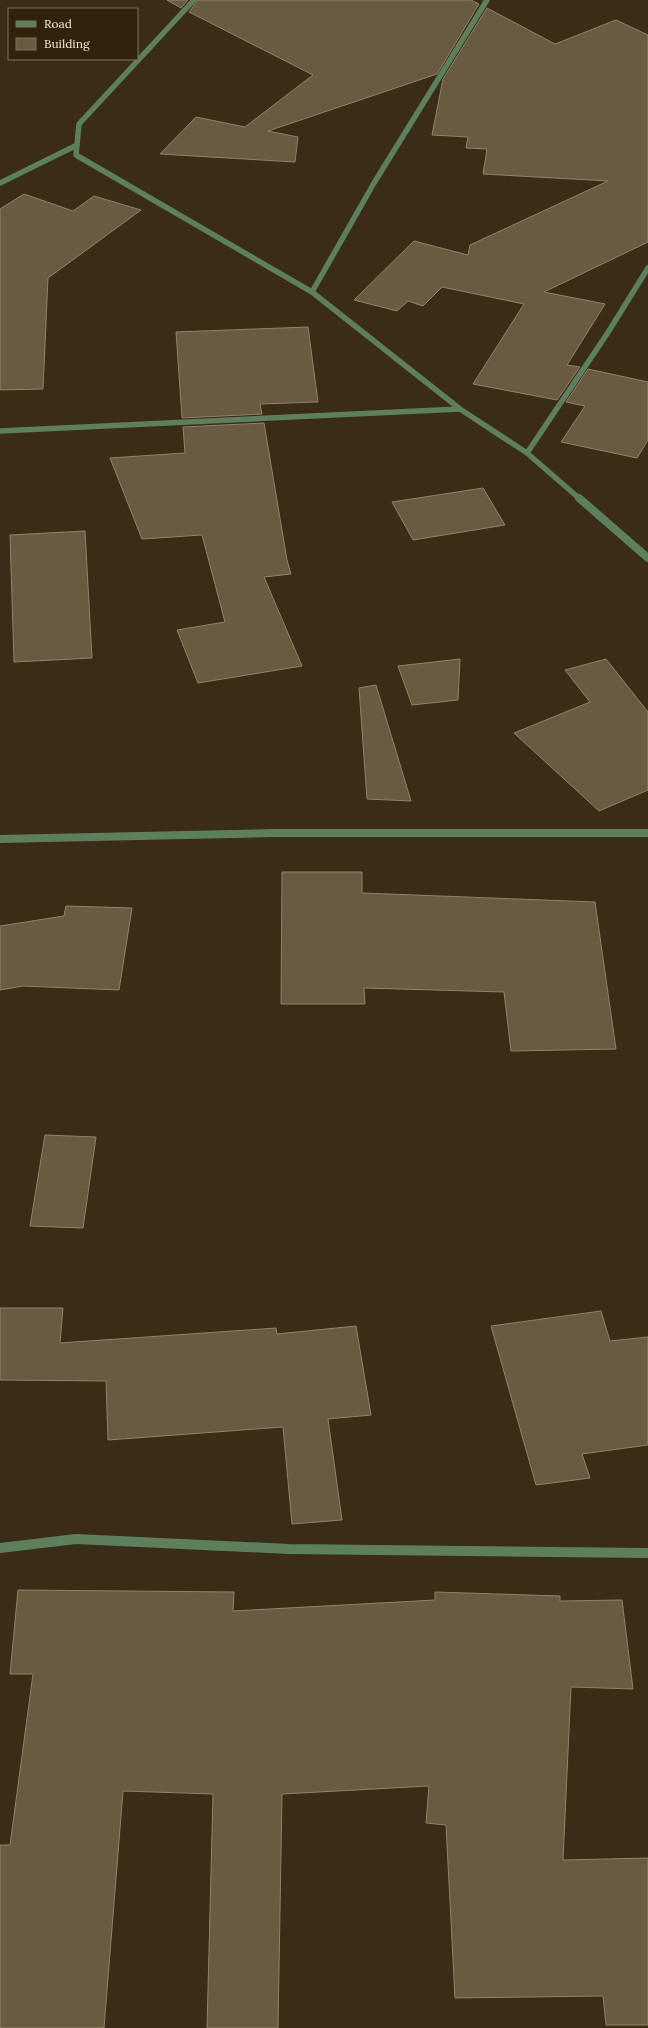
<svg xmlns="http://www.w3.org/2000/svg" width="648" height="2028" font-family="Lora,serif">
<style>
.building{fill:#695a42;stroke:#93826a}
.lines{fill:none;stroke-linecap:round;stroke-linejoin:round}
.street-far2{stroke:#5d7f5d;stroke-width:5.5}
.street-far1{stroke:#5d7f5d;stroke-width:8}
.street{stroke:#5d7f5d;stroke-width:10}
</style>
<rect width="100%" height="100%" fill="#3a2c16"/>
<path class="building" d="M167 0H188L181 8Z
M198 0H471L479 4 437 74 268 131 298 137 295 162 160 154 196 117 245 127 313 75 189 12Z
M487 8 555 44 616 20 648 35V242L544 292 605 304 567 365 580 367 557 400 473 384 524 304 442 287 423 306 408 301 397 311 354 300 414 241 468 255 470 245 608 181 483 174 487 149 466 148 468 137 432 135 443 79Z
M24 194 73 211 94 196 141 210 48 278 43 389 0 390V209Z
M308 327 318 402 260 404 262 414 182 418 176 332Z
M588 369 648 382V440L637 458 561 442 585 406 566 402Z
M264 423 287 560 291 574 264 577 302 666 198 683 177 630 225 622 202 535 142 539 110 458 185 453 183 427Z
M483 488 505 525 413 540 392 502Z
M85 531 92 658 14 662 10 535Z
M460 659 458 700 412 705 398 666Z
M606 659 648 712V790L599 811 514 733 590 702 565 670Z
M376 685 411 801 367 799 359 688Z
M282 872H362V893L595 902 616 1049 511 1051 504 992 364 988 365 1004H281Z
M66 906 132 908 119 990 23 986 0 990V926L64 916Z
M45 1135 96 1137 83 1228 30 1226Z
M0 1308H63L60 1343 276 1328 277 1334 356 1326 371 1415 328 1419 342 1520 292 1524 283 1427 108 1440 106 1381 0 1380Z
M601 1311 610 1341 648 1337V1445L582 1454 590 1478 536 1485 491 1326Z
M18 1590 234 1592 233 1611 435 1600V1592L560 1596V1601L622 1600 633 1689 571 1687 563 1860 648 1858V2025H606L603 1996 455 1998 446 1825 426 1823 429 1786 282 1794 278 2028H207L213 1794 123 1791 104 2028H0V1845H10L33 1674H10Z"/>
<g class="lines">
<path class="street-far2" d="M194 0 79 124 76 155 312 292 460 409 527 453 580 499
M0 183 77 145
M312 292 374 183 487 0
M0 431 460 409
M527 453 607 334 648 268"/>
<path class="street-far1" d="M579 498 648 558
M0 839 274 833H648"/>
<path class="street" d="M0 1548 76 1539 289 1549 648 1553"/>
</g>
<rect x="8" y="8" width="130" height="52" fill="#30220c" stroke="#7e7260"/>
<rect x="16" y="21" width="20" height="6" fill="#5d7f5d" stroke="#7e7260"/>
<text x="44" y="28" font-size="12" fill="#f3eadd">Road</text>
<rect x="16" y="38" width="20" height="12" fill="#695a42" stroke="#7e7260"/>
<text x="44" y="48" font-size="12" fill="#f3eadd">Building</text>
</svg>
